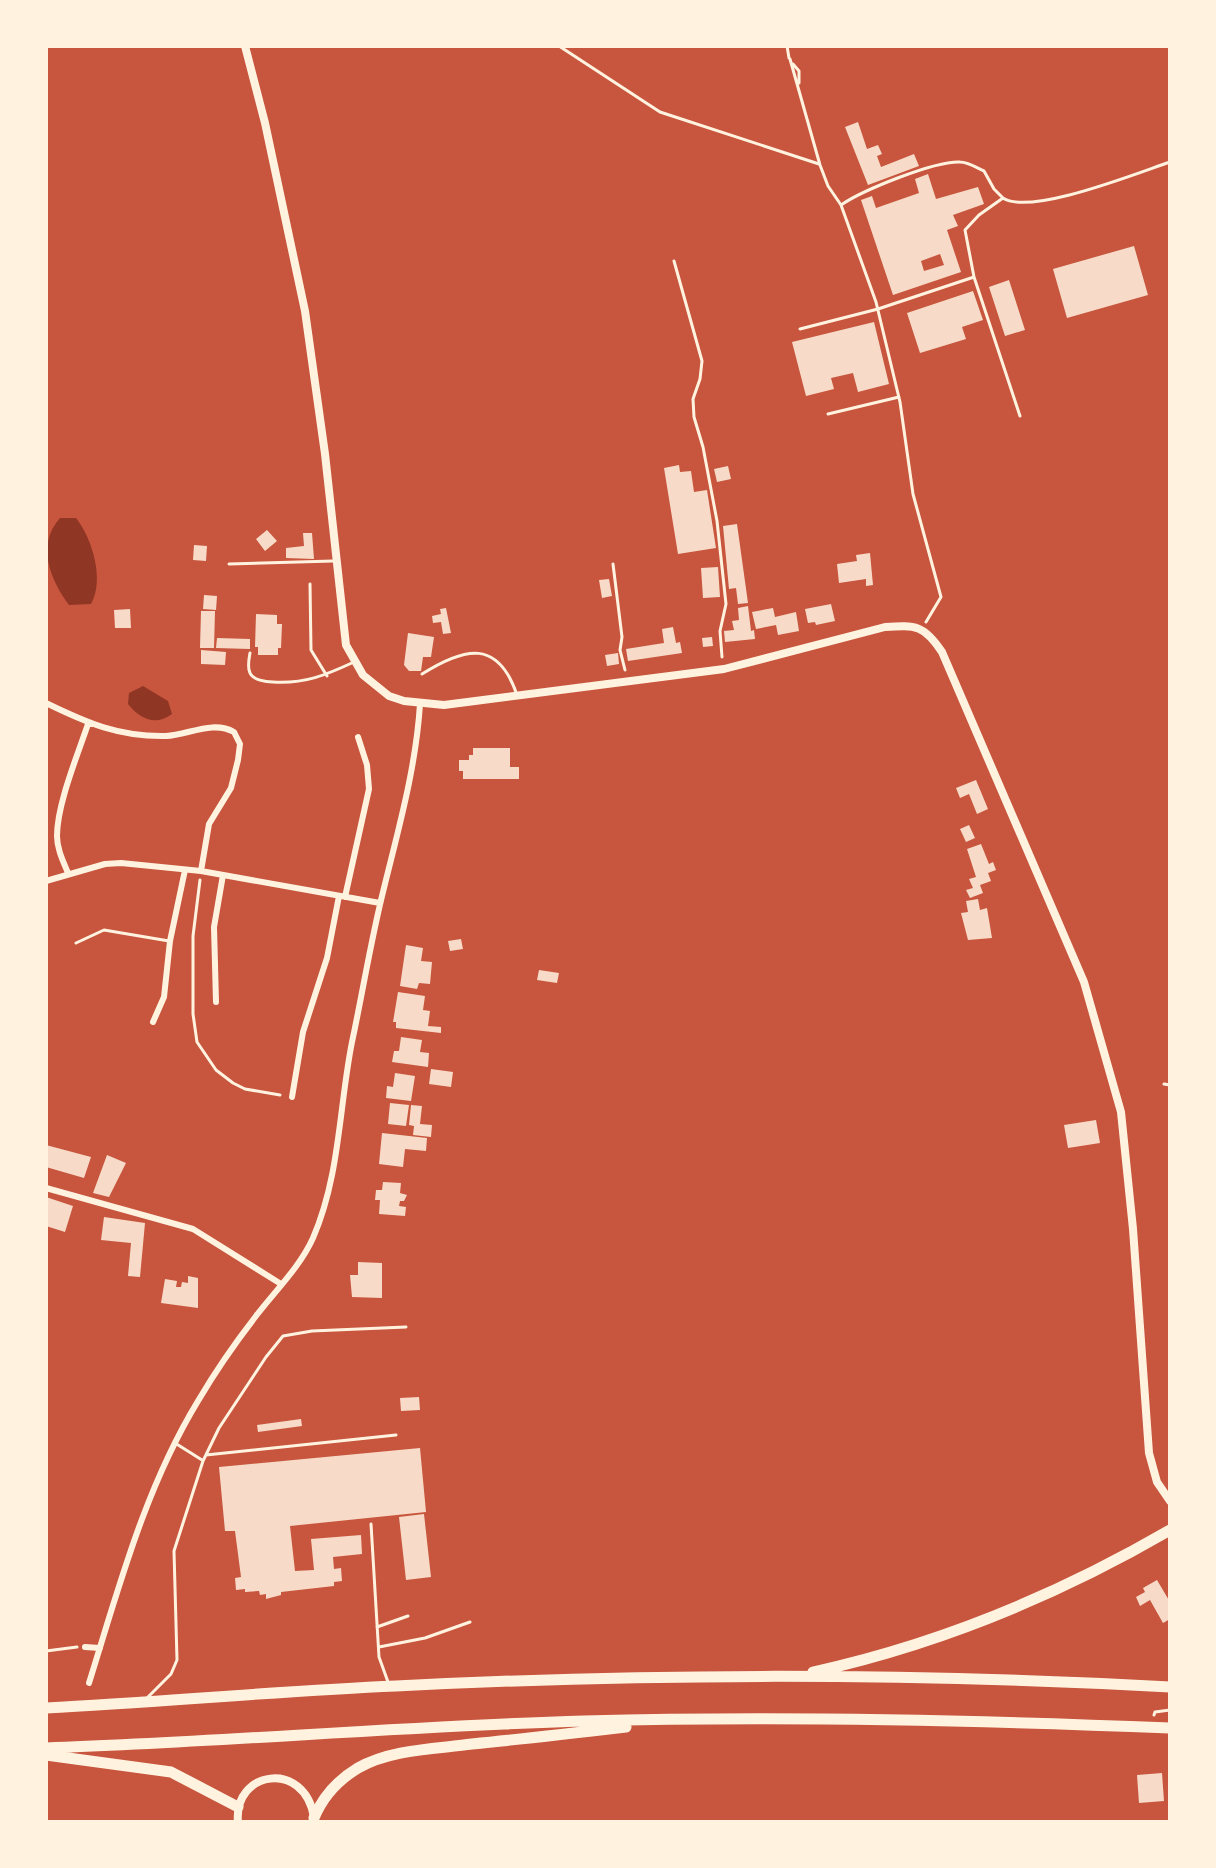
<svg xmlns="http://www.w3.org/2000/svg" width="1216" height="1868" font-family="'Noto Sans',sans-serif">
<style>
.water{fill:#8f3625}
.building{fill:#f7dbc8;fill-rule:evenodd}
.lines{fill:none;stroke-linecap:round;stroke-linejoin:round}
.path{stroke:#fff3e0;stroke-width:3}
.service{stroke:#fff3e0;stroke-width:3}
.minor{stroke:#fff3e0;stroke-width:6}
.tertiary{stroke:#fff3e0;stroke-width:8}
.trunk{stroke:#fff3e0;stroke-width:11}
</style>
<rect width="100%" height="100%" fill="#c8553d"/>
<path class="water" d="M60 518H76C92 538 105 580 91 604L69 605C50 579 36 545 60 518Z
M143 686 168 701 172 714C155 727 139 718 128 704L129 693Z"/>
<path class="building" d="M858 122 867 149 878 145 882 154 877 156 881 167 914 154 919 166 868 185 845 127Z
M928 174 936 199 978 187 984 204 953 215 958 226 947 230 961 272 893 295 861 200 872 196 876 208 919 193 915 179ZM940 254 944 265 924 271 921 261Z
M1134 246 1148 295 1067 318 1053 269Z
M1009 280 1025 330 1005 336 989 287Z
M973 291 983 320 962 327 966 339 920 353 907 313Z
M874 322 889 384 858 392 853 373 831 378 834 389 806 396 792 342Z
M679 465 680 472 691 471 694 492 707 490 716 548 678 554 664 468Z
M728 466 731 479 717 482 714 469Z
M737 524 748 603 738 604 736 588 729 589 723 526Z
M267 530 277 541 265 551 256 539Z
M303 533H312L314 559 286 558V548L304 546Z
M194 545 207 546 206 561 193 560Z
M870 553 873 585 866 586V579L839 583 837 564 857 561 856 555Z
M718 567 720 597 703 598 701 568Z
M609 579 612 596 602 598 599 580Z
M204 595 217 596 216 610 203 609Z
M831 604 835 621 816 625 815 622 808 623 805 609Z
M748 606 751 631 754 630 755 639 725 642 724 631 734 630 732 621 739 620 738 608Z
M446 608 451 633 443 634 441 622 433 623 432 616 441 614 440 609Z
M773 608 775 617 796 612 799 631 778 635 776 625 756 629 752 612Z
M130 609 131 628H115L114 610Z
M201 611H215L214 648H200Z
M256 614 277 615V624H282L281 648H278V655H258V647H255Z
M673 627 676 643 680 642 682 653 628 661 626 649 664 643 662 629Z
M408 633 434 637 431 657H423L421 671H409L404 665Z
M712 637 713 646 703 647 702 638Z
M217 638 250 639V649L216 648Z
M201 650 226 652 225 665 201 664Z
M618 653 619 664 607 666 605 655Z
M473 748H510V767H519V779H463V771H459V760H469V755H473Z
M976 780 988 809 977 814 969 794 960 798 956 788Z
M969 825 975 838 966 842 960 829Z
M981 844 989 864 993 862 996 870 988 873 991 881 980 885 983 893 970 898 966 890 973 888 969 879 976 877 967 849Z
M978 899 980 910 987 908 992 938 968 940 961 913 968 912 966 901Z
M461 939 463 949 450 951 448 941Z
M406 945 423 948 421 961 432 962 430 984 419 983 417 989 400 986Z
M539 970 559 973 557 983 537 980Z
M398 992 425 996 423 1010 430 1011 428 1026 441 1027V1033L396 1028V1022H393Z
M401 1037 422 1040 420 1052 429 1053 428 1067 392 1062 394 1051H399Z
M431 1069 453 1072 451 1087 429 1084Z
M395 1073 415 1076 411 1101 386 1098 387 1086 393 1087Z
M390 1103 409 1105 406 1126 388 1124Z
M411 1105 422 1106 420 1124 432 1125 431 1137 413 1135 414 1126 409 1125Z
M1096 1120 1100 1143 1068 1148 1064 1125Z
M382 1133 427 1138 426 1151 405 1149 403 1167 379 1164Z
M46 1145 91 1157 84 1178 46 1167Z
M107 1155 126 1163 109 1197 93 1193Z
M383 1182 401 1183 400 1193 407 1195 404 1201H400L399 1206 406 1207 405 1216 379 1214 380 1200H375L376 1190H382Z
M46 1197 73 1206 65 1232 46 1226Z
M104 1217 145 1223 140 1277 128 1276 131 1243 101 1240Z
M358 1262 382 1263V1298L352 1297 350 1275H358Z
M188 1276 198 1278V1308L161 1303 165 1279 177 1281 176 1287H181L182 1282 188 1283Z
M419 1397 420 1410 401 1411 400 1398Z
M301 1419 302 1426 258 1432 257 1425Z
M420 1448 426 1512 290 1526 295 1571 314 1570 311 1539 361 1535 362 1554 333 1557 334 1569 341 1568 342 1581 334 1582V1586L281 1592V1595L266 1599V1594L260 1595 259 1591 245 1592V1589L236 1590 235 1578 241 1577 235 1531H225L219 1467Z
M424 1514 431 1577 406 1580 399 1517Z
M1157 1580 1170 1602V1619L1163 1623 1150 1600 1140 1606 1136 1597 1145 1592 1143 1588Z
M1162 1773 1164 1801 1139 1803 1137 1775Z"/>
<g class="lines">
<path class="path" d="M559 46 660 112 819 164
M787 46 789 58
M790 59 820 165 828 186 841 205 876 302 900 402 913 494 941 597 926 622
M793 64 799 71V83
M841 205C863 190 934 161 960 162 968 162 977 168 984 171L994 189 1003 198
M674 261 702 361 700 379 693 399 694 417 703 447 717 521 726 604 720 631 722 657
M974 277 1020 416
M800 329 878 309 974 277 965 230 979 215 1003 198C1030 216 1137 173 1170 162
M828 414 899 397
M613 564 622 637 620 650 625 670
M200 880 193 936V1014L197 1042 216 1070 233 1083 245 1089 280 1095
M1164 1084 1170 1085
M46 1651 77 1647
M1154 1715 1155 1712 1170 1710"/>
<path class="service" d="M229 564 333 561
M310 584 311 650 327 676
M250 653C249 659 247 667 250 673 253 680 266 682 273 682 305 684 326 675 354 662
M422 674C465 647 498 639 517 695
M76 943 104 930 169 941
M175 1443 202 1460
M206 1455 396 1435
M371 1524 379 1657 388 1682
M377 1627 408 1616
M379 1647 425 1638 470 1622
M148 1697 171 1674 177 1660 174 1551 203 1461 219 1428 266 1357 283 1336 312 1331 406 1327"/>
<path class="minor" d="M46 703C87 723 119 737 166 736 188 735 213 720 234 732L240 744 238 760 231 788 209 824 201 871
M68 873C63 861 57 849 57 836 57 804 78 754 88 724
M46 881 105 864 121 863 201 871 380 903
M345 897 369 789 367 765 358 737
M216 1002 214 927 223 875
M153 1022 164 997 170 941 185 870
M292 1097 303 1032 327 958 339 896
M46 1188 193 1229 281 1284
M85 1647 100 1648
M89 1683C119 1587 145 1488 198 1401 215 1372 235 1343 256 1316 275 1291 300 1267 313 1238 340 1176 339 1107 352 1042 363 991 371 939 384 888 399 827 416 767 420 704"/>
<path class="tertiary" d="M245 46 265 123 305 311 325 454 346 645 363 675 389 696 404 701 444 705 724 669 885 627C916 625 924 625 942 652L1084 982 1121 1112 1133 1229 1149 1453 1157 1482 1170 1501
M238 1822C233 1771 304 1759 314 1817"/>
<path class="trunk" d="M813 1672C940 1644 1058 1595 1170 1530
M46 1708C163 1702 279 1691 396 1686 654 1673 912 1673 1170 1687
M46 1748C225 1742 404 1726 584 1721 779 1716 975 1720 1170 1728
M46 1755 171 1772 238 1807
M314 1818C323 1796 338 1780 358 1768 391 1749 436 1749 472 1744 524 1739 575 1733 626 1727"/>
</g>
<rect width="1216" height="1868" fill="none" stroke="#fff3e0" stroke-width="96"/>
</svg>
